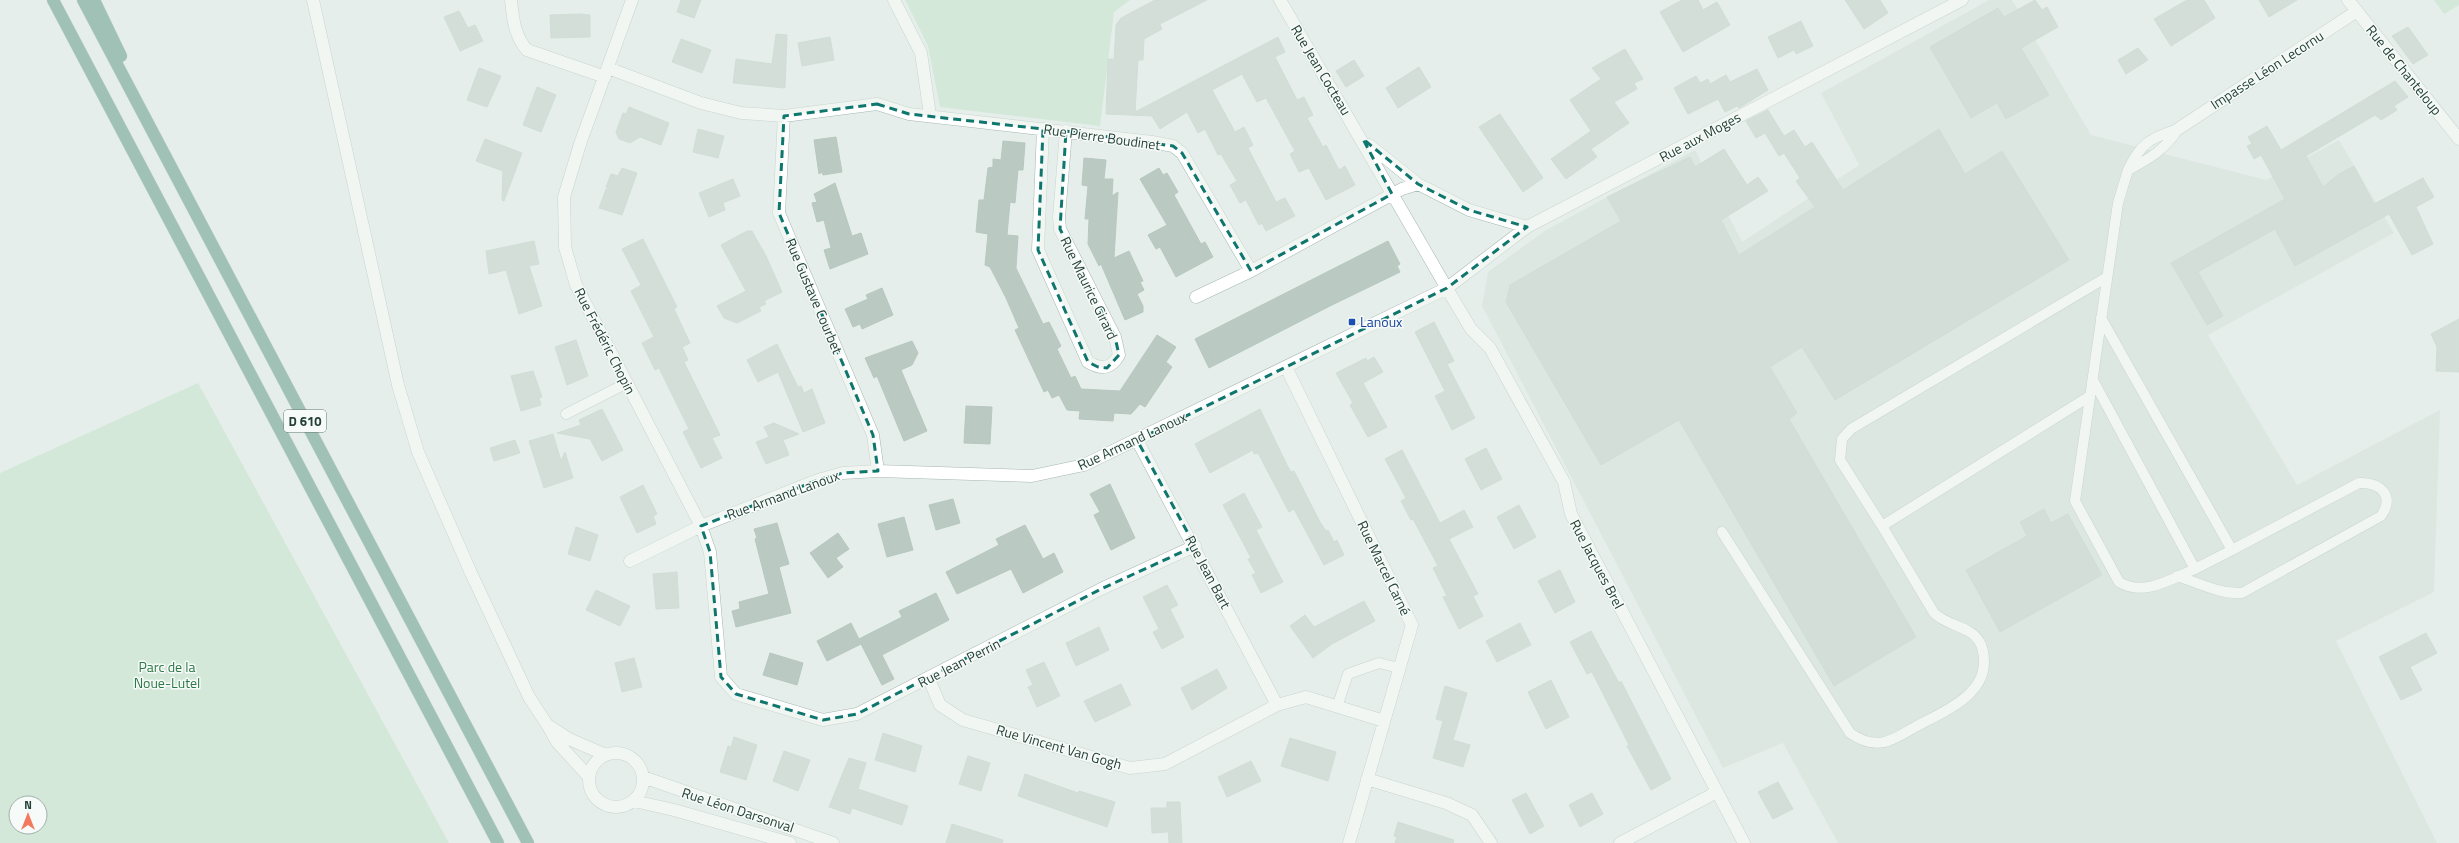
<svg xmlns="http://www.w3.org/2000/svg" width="2459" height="843" font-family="'Titillium Web',sans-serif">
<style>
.built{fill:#d3ded8}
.green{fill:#bedfc5;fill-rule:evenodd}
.building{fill:#bac9c2;stroke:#b7c8c0}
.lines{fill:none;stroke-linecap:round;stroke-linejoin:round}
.service-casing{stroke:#a7b7b1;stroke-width:11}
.minor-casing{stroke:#a7b7b1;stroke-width:13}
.tertiary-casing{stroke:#a7b7b1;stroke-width:13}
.trunk-casing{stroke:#c2cac7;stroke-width:13}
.service{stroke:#fff;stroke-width:10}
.minor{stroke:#fff;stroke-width:12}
.tertiary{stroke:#fff;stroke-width:12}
.trunk{stroke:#4c8977;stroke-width:12}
.marked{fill:none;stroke:#0f766e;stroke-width:3;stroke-dasharray:8 5;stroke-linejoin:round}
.transit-dot{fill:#1a4fb4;stroke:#f6faf8;stroke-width:1.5}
.labels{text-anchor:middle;stroke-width:3;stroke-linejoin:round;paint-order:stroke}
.shield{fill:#f6faf8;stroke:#637871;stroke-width:1}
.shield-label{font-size:13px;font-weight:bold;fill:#244137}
.street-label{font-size:14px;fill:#244137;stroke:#f6faf8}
.transit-label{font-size:14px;fill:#164399;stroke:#f6faf8;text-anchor:start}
.park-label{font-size:14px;fill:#2d7945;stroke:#f6faf8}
</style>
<rect width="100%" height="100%" fill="#e5eeea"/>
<path class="built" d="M1989 0H2012L2091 135 2266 180 2339 140 2394 233 2208 335 2297 485 2440 410 2434 592 2336 641 2437 843H1838L1783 743 1723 768 1482 306 1488 272 1546 230 1695 150 1742 242 1859 165 1821 93Z"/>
<path class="green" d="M905 0H1130L1114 12 1100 126 940 107 928 46Z
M2434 0H2459V5L2444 14Z
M198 383 449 843H0V473ZM16 803H40V827H16Z"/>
<path class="building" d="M681 0H701L694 18 677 12Z
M1155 0H1207L1160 24 1162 29 1144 39 1143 60H1138L1135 112 1278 37 1285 52 1275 57 1297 100 1304 97 1313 115 1307 118 1323 147 1326 145 1339 170 1345 166 1355 185 1326 200 1309 168 1299 172 1290 154 1295 151 1266 98 1257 102 1242 74 1212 90 1235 132 1244 127 1253 145 1248 148 1276 202 1285 198 1295 216 1266 231 1262 223 1259 225 1246 200 1240 203 1230 185 1237 181 1221 154 1218 155 1205 129 1198 133 1187 112 1160 129 1152 116 1106 114 1108 59H1114L1116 25 1121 18Z
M1682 0H1698L1703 10 1717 2 1730 25 1683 52 1660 12Z
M1845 0H1880L1888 13 1864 29Z
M2035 0 2042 10 2047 7 2058 27 2021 48 2049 95 2006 119 1997 103 1971 118 1930 47 1998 8 2004 17Z
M2187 0H2204L2215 18 2171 46 2154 19Z
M2259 0H2297L2269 17Z
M459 11 468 28 475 25 483 41 460 51 444 17Z
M580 14 590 15V37L551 38 550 15Z
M1801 21 1813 46 1796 54 1794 50 1778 58 1768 37Z
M2408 27 2428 55 2413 64 2392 36Z
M776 34 787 35 785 88 733 83 736 59 772 64Z
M830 37 834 60 802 66 798 43Z
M681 39 711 50 702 73 672 62Z
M2138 48 2148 60 2126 74 2118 60Z
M1625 49 1643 79 1634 83 1637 89 1614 102 1629 123 1591 149 1597 157 1566 179 1551 159 1591 131 1570 100 1601 79 1592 68Z
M1354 60 1364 76 1346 87 1336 71Z
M1419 67 1431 87 1398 108 1386 88Z
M479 68 501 76 487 107 467 100Z
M1757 69 1768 90 1739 108 1737 106 1725 112 1718 99 1688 114 1674 88 1696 76 1700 83 1708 79 1710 84 1726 75 1730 82Z
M2395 81 2408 97 2394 106 2397 110 2381 120 2375 115 2306 156 2323 187 2339 174 2354 166 2374 204 2423 178 2434 197 2416 207 2433 244 2412 255 2389 214 2295 266 2275 229 2198 272 2223 316 2207 325 2171 263 2285 199 2261 155 2254 159 2247 146 2252 144 2248 137 2267 126 2281 150Z
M537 87 556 95 541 132 523 125Z
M629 107 669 123 661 145 640 137 630 143 619 139 616 132 623 113 626 114Z
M1768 110 1784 136 1794 130 1805 147 1812 142 1843 190 1939 129 1965 174 2002 151 2069 260 1835 400 1802 347 1770 367 1797 413 1789 419 1916 637 1834 686 1679 420 1601 465 1506 302 1510 285 1621 221 1607 197 1690 157 1695 167 1724 149 1747 185 1758 177 1768 191 1721 220 1739 255 1815 207 1796 181 1800 178 1784 153 1779 156 1765 133 1756 138 1746 121Z
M1500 114 1543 178 1523 192 1479 127Z
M698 129 724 136 718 158 693 152Z
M836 137 842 172 823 175 822 172 819 174 814 140Z
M485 139 522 153 504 201 502 200 503 171 476 161Z
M1003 141 1025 143 1023 170H1018L1015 203 1010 202 1007 235 1018 236 1016 268 1043 324 1049 322 1061 346 1057 349 1071 378 1075 376 1081 389 1120 391 1157 335 1176 347 1166 362 1172 367 1145 407 1140 404 1131 414 1114 413 1113 421 1079 419 1080 411 1067 410 1059 395 1052 398 1048 390 1044 392 1015 330 1019 328 1006 298 990 267 985 265 988 234 976 232 979 200H984L988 168 993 167V159L1001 160Z
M1084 158 1106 160 1104 179H1113L1112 196 1118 192 1114 258 1129 251 1143 281 1140 282 1144 290 1137 294 1143 306V312L1125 320 1101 264 1099 266 1088 244 1089 219H1085L1088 186 1082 185Z
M622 168 637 173 622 215 599 208 606 189H610L606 187 611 174 618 176Z
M1159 168 1163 175 1167 173 1178 192 1174 195 1201 244 1205 242 1213 257 1176 277 1160 247 1156 249 1148 235 1167 225 1140 179Z
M733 179 740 196 723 203 725 210 709 217 699 193Z
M835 183 852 236 861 233 868 254 830 269 824 250 831 248 824 220 817 222 812 203 817 202 814 194Z
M747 231H752L766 256 782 292 764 301 766 304 759 307 761 311 737 323 724 318 717 306 746 291 721 245Z
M643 239 677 307 674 309 690 343 682 347 688 360 684 362 720 435 712 438 722 458 701 468 683 432 689 429 659 368 655 370 642 343 654 337 631 291 641 285 622 249Z
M534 241 539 264 529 266 542 306 519 314 506 270 489 274 486 251Z
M1388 241 1400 264 1397 266 1400 272 1332 305 1209 368 1195 339Z
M882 288 893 315 862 329 860 324 853 327 845 309 868 299 866 295Z
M2459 319V372L2436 371 2437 347 2431 334Z
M1434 322 1454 361 1447 364 1475 418 1452 430 1435 396 1445 391 1415 332Z
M576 340 588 376 567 385 555 347Z
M912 341 918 353 912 365 901 370 927 431 904 441 877 376 874 378 865 358Z
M777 344 798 387 801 386 804 393 812 389 825 423 803 432 778 372 758 382 747 360Z
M1374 357 1383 372 1363 383 1387 427 1368 437 1350 405 1353 403 1336 373 1366 358 1367 361Z
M533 371 542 397 539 398 541 405 521 411 511 376Z
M966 406 992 407 990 444 964 443Z
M602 409 623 450 602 461 590 439 557 433 581 425 579 420Z
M1260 409 1287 465 1291 472 1294 471 1320 522 1326 531 1328 530 1334 542 1337 540 1344 555 1324 565 1294 509 1289 512 1258 453 1254 454 1253 450 1210 473 1195 444Z
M774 423 799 434 783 440 789 455 766 464 756 442 769 437 764 427Z
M553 434 561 461 565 452 573 478 544 488 529 441Z
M515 440 520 453 494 461 490 448Z
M1486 448 1502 479 1481 490 1465 459Z
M1402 450 1440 523 1464 510 1473 527 1449 539 1478 594 1473 596 1483 616 1459 629 1443 597 1447 596 1433 568 1438 566 1413 519 1411 520 1401 501 1406 498 1385 459Z
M1110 484 1135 538 1111 550 1094 515 1100 512 1090 494Z
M643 485 657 514 653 516 656 524 637 533 620 497Z
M1244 493 1262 527 1256 530 1283 582 1261 593 1252 575 1256 573 1248 559 1251 558 1223 505Z
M953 499 960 523 936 530 929 505Z
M1519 505 1536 537 1514 549 1497 517Z
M2044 509 2051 523 2068 514 2102 575 2000 632 1966 570 2027 536 2020 522Z
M904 517 913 550 887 557 878 524Z
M777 523 789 564 779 567 791 613 736 627 732 611 740 609 739 602 769 594 755 539 757 538 754 529Z
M1025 525 1043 559 1054 553 1063 572 1023 593 1011 569 957 594 946 572 999 545 996 539Z
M576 527 598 535 590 561 568 554Z
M838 533 849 549 836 558 843 567 828 578 810 553Z
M1560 570 1575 602 1555 613 1538 581Z
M677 572 679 608 656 609 653 574Z
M1167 585 1178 605 1170 609 1184 637 1162 649 1153 632 1159 629 1143 597Z
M596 590 630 606 620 626 586 610Z
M936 593 949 620 882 655 894 679 882 685 861 644 827 661 817 641 851 623 859 639 902 617 899 611Z
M1364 601 1375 621 1332 644 1313 658 1290 626 1305 615 1314 627Z
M1520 623 1531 645 1497 662 1486 641Z
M1099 627 1109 650 1076 666 1066 643Z
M1591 631 1619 683 1621 681 1671 779 1651 790 1627 746 1629 745 1592 672 1587 674 1570 642Z
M2426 633 2437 653 2410 667 2422 690 2401 700 2379 657Z
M770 653 803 663 797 685 763 675Z
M634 658 642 687 622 692 615 663Z
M1044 662 1060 696 1037 707 1028 687 1033 685 1026 670Z
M1217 669 1227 688 1192 710 1181 688Z
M1551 680 1569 717 1546 729 1528 692Z
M1121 684 1131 705 1095 722 1084 701Z
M1445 686 1467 693 1453 740 1470 745 1463 767 1433 758 1443 721 1436 719Z
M883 733 922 746 915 772 875 760Z
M734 737 757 745 746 780 720 772 728 746 731 747Z
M1290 738 1336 752 1328 781 1281 766Z
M784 751 810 760 798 791 773 781Z
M968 756 990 763 981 791 959 784Z
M849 758 866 763 858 789 908 806 902 825 852 808 850 814 829 807Z
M1251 761 1261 781 1227 797 1218 777Z
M1025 774 1078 793 1079 791 1115 802 1107 827 1018 796Z
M1778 782 1793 809 1773 819 1758 792Z
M1526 793 1544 826 1530 834 1512 800Z
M1592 793 1603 814 1580 827 1569 805Z
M1167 802H1180L1182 843H1169L1168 829 1167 832 1152 833 1151 808H1167Z
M1398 822 1454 840 1453 843H1395L1397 837 1394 836Z
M952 824 1003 840 1002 843H946Z"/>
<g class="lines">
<defs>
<path id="service" d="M2178 129C2166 149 2149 159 2128 170 2141 143 2150 138 2178 129Z
M2101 318 2232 550 2195 569
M2093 380 2195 569C2171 579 2144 597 2119 582L2075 501 2118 203 2128 170
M2090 396 1882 526 1840 460 1842 439 1851 429 2107 277
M566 414 627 383
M1722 532 1850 733C1860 740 1871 745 1884 742 1895 740 1907 731 1917 726 1943 712 1984 696 1984 662 1984 655 1983 647 1979 641 1970 626 1947 626 1934 613L1882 526
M2177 576C2199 583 2219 594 2242 593L2381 516C2395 496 2381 482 2359 483L2232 550
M1337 707 1348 674 1379 663 1399 668"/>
<path id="minor" d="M313 0 398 385 418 452 471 573 529 697 548 726 557 742 589 777
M511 0C513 18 514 35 527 50L605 77
M632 0 580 144 564 197 565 247 576 285 701 526 710 552 721 677 736 694 823 720 857 714 1101 589 1195 546
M894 0 921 53 930 115
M1280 0 1449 292 1471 329 1490 348 1564 482 1571 514 1744 843
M608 68 701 103 741 113 784 116 877 104 909 114 1152 142 1173 146 1182 153 1251 271
M784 116 779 213 873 435 878 471
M1043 129 1038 250 1088 362C1102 370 1111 369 1119 355L1115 337 1060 229 1059 217 1066 131
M2178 129 2357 11
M1369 145 1418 184 1469 210 1527 227
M1196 297 1251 271 1402 189 1418 184
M1286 367 1412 625 1349 843
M1137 440 1277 705
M630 561 701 526 818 480 843 473 878 471 1032 476 1084 465 1447 288 1527 227 1962 0
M929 679 940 705 963 720 1130 768 1165 764 1277 705 1306 697 1384 721
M549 726 569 739 606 755
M589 780a27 27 0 1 1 54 0a27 27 0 1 1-54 0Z
M643 777 833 843
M1367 779 1446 803 1472 815 1491 843
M634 801 674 810 790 843
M1620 843 1717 792"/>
<path id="tertiary" d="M2348 0 2459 139"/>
<path id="trunk" d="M53 0 498 843
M83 0 528 843
M94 0 121 56"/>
</defs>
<use href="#service" class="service-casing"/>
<use href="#minor" class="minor-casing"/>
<use href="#tertiary" class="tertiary-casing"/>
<use href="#trunk" class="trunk-casing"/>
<use href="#service" class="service"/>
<use href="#minor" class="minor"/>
<use href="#tertiary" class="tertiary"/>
<use href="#trunk" class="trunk"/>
</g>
<path d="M0 0H2459V843H0ZM877 104 909 114 1043 129 1038 250 1088 362 1098 367 1107 368 1119 355 1115 337 1060 229 1066 131 1173 146 1182 153 1251 271 1392 194 1363 139 1418 184 1469 210 1527 227 1447 288 1137 440 1195 546 1101 589 857 714 823 720 736 694 721 677 710 552 701 526 818 480 843 473 878 471 873 435 779 213 784 116Z" fill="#e5eeea" fill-opacity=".55" fill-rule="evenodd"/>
<path class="marked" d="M877 104 909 114 1043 129 1038 250 1088 362 1098 367 1107 368 1119 355 1115 337 1060 229 1066 131 1173 146 1182 153 1251 271 1392 194 1363 139 1418 184 1469 210 1527 227 1447 288 1137 440 1195 546 1101 589 857 714 823 720 736 694 721 677 710 552 701 526 818 480 843 473 878 471 873 435 779 213 784 116Z"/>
<rect class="transit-dot" x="1348" y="318" width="8" height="8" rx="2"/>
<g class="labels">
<rect class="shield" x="284" y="410" width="42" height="22" rx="3"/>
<g class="shield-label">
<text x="305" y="426">D 610</text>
</g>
<g class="street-label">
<text transform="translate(1321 70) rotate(59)" y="5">Rue Jean Cocteau</text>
<text transform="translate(2267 70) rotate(-33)" y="5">Impasse Léon Lecornu</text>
<text transform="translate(2404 70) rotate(51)" y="5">Rue de Chanteloup</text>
<text transform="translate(1102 137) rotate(8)" y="5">Rue Pierre Boudinet</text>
<text transform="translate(1700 137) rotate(-28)" y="5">Rue aux Moges</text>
<text transform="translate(1089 288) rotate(64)" y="5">Rue Maurice Girard</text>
<text transform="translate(814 296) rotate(67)" y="5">Rue Gustave Courbet</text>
<text transform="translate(605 341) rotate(63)" y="5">Rue Frédéric Chopin</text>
<text transform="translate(1132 441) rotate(-25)" y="5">Rue Armand Lanoux</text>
<text transform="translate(783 495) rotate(-20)" y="5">Rue Armand Lanoux</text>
<text transform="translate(1597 564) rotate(62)" y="5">Rue Jacques Brel</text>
<text transform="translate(1384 568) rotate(64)" y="5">Rue Marcel Carné</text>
<text transform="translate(1208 572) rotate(62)" y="5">Rue Jean Bart</text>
<text transform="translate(959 663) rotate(-27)" y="5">Rue Jean Perrin</text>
<text transform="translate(1059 747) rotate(16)" y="5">Rue Vincent Van Gogh</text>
<text transform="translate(738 810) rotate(18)" y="5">Rue Léon Darsonval</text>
</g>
<g class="transit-label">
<text x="1360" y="327">Lanoux</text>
</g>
<g class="park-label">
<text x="167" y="672">Parc de la<tspan x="167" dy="16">Noue-Lutel</tspan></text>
</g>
</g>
<g transform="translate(28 815)"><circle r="19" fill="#f6faf8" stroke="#a2b0ab"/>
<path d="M0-3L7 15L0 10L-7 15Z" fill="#f3795e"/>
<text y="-6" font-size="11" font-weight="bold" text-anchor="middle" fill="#244137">N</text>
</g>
</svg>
